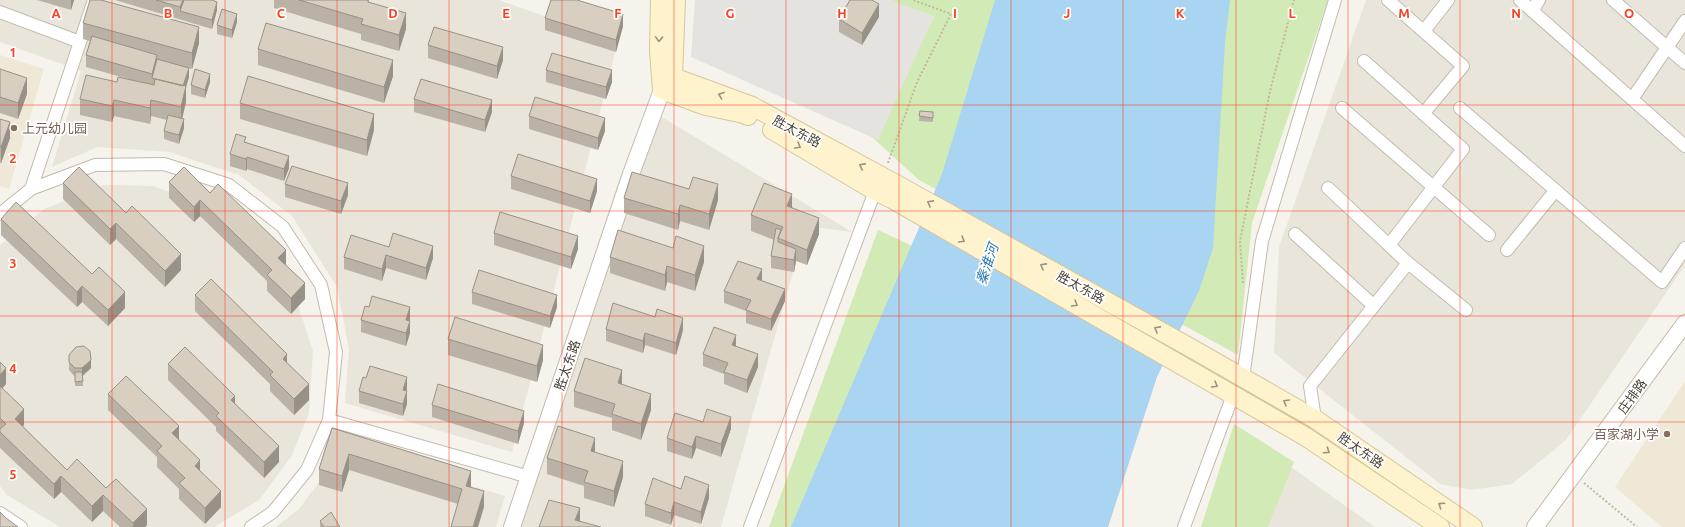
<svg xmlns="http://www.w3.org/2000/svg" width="1685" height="527" font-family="Ubuntu,'Noto Sans SC',sans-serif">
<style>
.residential{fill:#eae5da}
.education{fill:#efe8d6}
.green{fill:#d2eab5}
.parking{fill:#e5e3e0}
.water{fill:#a9d4f2}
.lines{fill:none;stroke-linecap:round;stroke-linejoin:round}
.minor-casing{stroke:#c2bbae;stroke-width:14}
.tertiary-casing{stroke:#c2bbae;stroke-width:18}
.secondary-casing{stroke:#d6c79b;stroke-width:20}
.path{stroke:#c4b79f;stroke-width:2;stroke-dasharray:2 2;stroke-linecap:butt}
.minor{stroke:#fff;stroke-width:12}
.tertiary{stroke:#fff;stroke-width:16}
.secondary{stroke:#fff3cd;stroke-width:18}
.wall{fill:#bab2a6}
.shaded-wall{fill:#979187}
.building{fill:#d8cfc1;stroke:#979187}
.oneway{stroke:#9c937c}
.grid{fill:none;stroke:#fc3f1d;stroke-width:1;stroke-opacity:0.55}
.education-dot{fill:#8d6e63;stroke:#fff;stroke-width:1.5}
.labels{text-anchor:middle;stroke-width:3.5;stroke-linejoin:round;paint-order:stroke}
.education-label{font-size:13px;fill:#785e54;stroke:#fff;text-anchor:start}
.street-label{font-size:13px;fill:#4b4439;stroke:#fff}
.water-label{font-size:14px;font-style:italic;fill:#2e7ab2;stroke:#fff}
.grid-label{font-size:13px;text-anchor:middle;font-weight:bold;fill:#fc3f1d;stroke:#fff;stroke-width:3.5;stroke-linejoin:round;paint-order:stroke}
</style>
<rect width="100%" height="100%" fill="#f6f3ec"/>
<path class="residential" d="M0 0H499L618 42 512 452 345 403 349 349 337 287 292 216 239 175 169 152 97 147 52 167 81 71 0 42Z
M1366 0H1685V265L1566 440 1512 484 1472 490 1440 484 1274 353 1279 247Z
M657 114 852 232 806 226 721 527H520Z
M104 185 153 186 206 205 295 296 313 351 309 413 291 457 259 500 214 527H60L7 495 0 486V245L44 209Z
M345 447 505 496 496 527H276L299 509Z
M1291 467 1375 527H1268Z"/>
<path class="education" d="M0 55 44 69 9 189 0 186Z
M1685 381V527H1662L1615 487Z"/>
<path class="green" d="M890 0H1328L1252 223 1238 355 919 180 872 137 934 17Z
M878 230 923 251 960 527H769Z
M1234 424 1294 462 1268 527H1201Z"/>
<path class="parking" d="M695 0H890L934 16 878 140 691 57Z"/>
<path class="water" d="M995 0H1230L1225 43 1213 248 1199 291 1157 377 1108 527H791L942 174Z"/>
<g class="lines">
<defs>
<path id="minor" d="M1388 0 1463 66 1423 114
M1520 0 1685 146
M1613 0 1685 63
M1532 11 1539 0
M0 12 80 42
M1424 31 1448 0
M1364 61 1463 149 1389 245
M1632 99 1685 21
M1342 108 1489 235
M1460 108 1662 282 1685 248
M1328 188 1408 263
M31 189 94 0
M0 214 31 189 95 165 164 164 229 185 283 227 321 285 336 352 329 420 307 470 273 512 251 527
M1295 234 1374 306
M1507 250 1555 191
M1243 378 1262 241 1335 0
M1315 419 1310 386 1408 263 1466 310
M329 420 529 477
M0 513 21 527
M750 527 875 191 878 185
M1184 527 1233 395"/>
<path id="tertiary" d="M512 527 631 174 662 90 670 81
M1535 527 1685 323"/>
<path id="secondary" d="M660 0 659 51 662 90 706 106 744 114 748 116
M676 0 673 77 752 106 896 184 1191 348 1315 419 1473 527
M772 130 875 191 892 199 1306 437 1440 527"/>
</defs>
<use href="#minor" class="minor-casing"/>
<use href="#tertiary" class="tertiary-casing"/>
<use href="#secondary" class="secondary-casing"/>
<path class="path" d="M888 163 917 82 951 14 913 0
M1243 283 1240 241 1270 91 1294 0
M1584 483 1637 527"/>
<use href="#minor" class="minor"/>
<use href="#tertiary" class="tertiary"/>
<use href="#secondary" class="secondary"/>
</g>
<path class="wall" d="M37 0H74L71 10Z
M115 0H212L217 10 212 29Z
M274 0H369V2L406 29 399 51 361 40V34L274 8Z
M879 17 862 45 839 32V19Z
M545 18 623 26 616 52 545 30Z
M237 22 232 38 217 34V25Z
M83 23 199 43 192 69 189 68V77L186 87V102L182 119 184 128 179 144 164 139V131L167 120 151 116 150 124 114 116 112 122 80 115V99L117 82 132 80 86 67V55L90 41 83 39Z
M428 45 503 60 497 79 428 58Z
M258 49 393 76 384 103 258 65Z
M0 69 27 94 18 119 0 113Z
M546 70 612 82 606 99 546 82Z
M210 82 205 98 191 94V85Z
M414 99 492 112 485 132 414 112Z
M240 103 374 130 367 156 240 119Z
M920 111 933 112V122L919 121Z
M529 116 605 131 598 150 529 129Z
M0 119 10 138 1 163H0Z
M246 142 289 168 284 181 247 169 246 171 230 166V154Z
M184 167 286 266 305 299 291 314 267 291V281L200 216 194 222 169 198V182Z
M511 176 597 191 590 213 511 189Z
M63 183 181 270 165 287 116 239 110 245 63 199Z
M285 184 348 195 341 214 285 197Z
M689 189 718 200 709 230 680 221 678 230 624 213V198Z
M792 207 819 234 807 265 796 261 794 272 771 268V256L774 240 751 231V215Z
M1 219 125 308 108 326 82 302 77 307 1 235Z
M494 233 578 249 571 269 494 245Z
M389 247 433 258 426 280 386 268 382 281 344 269V257Z
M673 248 704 262 695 291 667 282 665 291 610 273V257Z
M762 281 785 301 771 331 746 323V311L724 303V291Z
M472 292 557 307 550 328 472 304Z
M195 295 287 363 309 400 294 415 270 391V384L195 311Z
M410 319 409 321 410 333 406 346 361 332V320Z
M606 329 683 330 676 355 645 345 643 353 606 341Z
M448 339 543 360 537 382 448 355Z
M736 346 758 367 747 393 724 384V374L703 366V354Z
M69 355 91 368 83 376V386H75V377L69 370Z
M0 362 6 384 2 388 24 425 23 427 67 470 106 488 147 525 145 527H120L103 511 92 522 61 492 54 499 0 448Z
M168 364 235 403 279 462 264 478 216 431V427L168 380Z
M622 385 651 410 641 440 612 430V418L574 407V391Z
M407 389 406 391 407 404 403 416 359 403V391Z
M108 394 179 439 200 471 221 507 205 524 179 499V489L157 467V457L108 410Z
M432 405 524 423 518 444 432 417Z
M332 428 471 487 484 507 458 504 349 470 342 492 319 485V469Z
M731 429 721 457 696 448 692 459 667 451V438Z
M595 452 623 477 614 507 584 498V486L547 474V458Z
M681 489 709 498 701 524 674 515 671 525 645 516V504Z
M320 521 340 527H320Z"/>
<path class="shaded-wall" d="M71 0H74L71 10Z
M183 0H186L180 11V19V7Z
M217 2V10L212 29V20Z
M879 4V17L862 45V33Z
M406 13V29L399 51V35Z
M237 14V22L232 38V30Z
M623 14V26L616 52V40Z
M199 27V43L192 69V53Z
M503 47V60L497 79V66Z
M157 55V67L152 78V86V74Z
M393 60V76L384 103V87Z
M189 68V77L186 87V102L181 123V107L183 87Z
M612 70V82L606 99V87Z
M210 74V82L205 98V90Z
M27 78V94L18 119V103Z
M114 100V116L112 122V106Z
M151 100V116L150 124V108Z
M492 100V112L485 132V120Z
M374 114V130L367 156V140Z
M605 118V131L598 150V138Z
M184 119V128L179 144V135Z
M10 122V138L1 163V147Z
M289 156V168L284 181V169Z
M247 157V169L246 171V159Z
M597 179V191L590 213V201Z
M348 183V195L341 214V201Z
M718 184V200L709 230V214Z
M792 194V210L787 206Z
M200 200V216L194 222V207Z
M680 205V221L678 230V214Z
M819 218V234L807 265V250Z
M116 223V239L110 245V229Z
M578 236V249L571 269V257Z
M433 246V258L426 280V268Z
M704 246V262L695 291V275Z
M796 249V261L794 272V260Z
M286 250V266L278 258Z
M181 254V270L165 287V271Z
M386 255V268L382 281V269Z
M667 266V282L665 291V275Z
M762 269V281L757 279Z
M305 283V299L291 314V298Z
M82 286V302L77 307V292Z
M785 289V301L771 331V319Z
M125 292V308L108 326V310Z
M557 295V307L550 328V316Z
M410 307V319L406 332V320Z
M683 318V330L676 355V343Z
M410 321V333L406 346V333Z
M645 333V345L643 353V341Z
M736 335V348L732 345Z
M543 345V360L537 382V366Z
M287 354V370L283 359Z
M758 354V367L747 393V380Z
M91 360V368L82 376V368Z
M6 368V384L0 391V375Z
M622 370V386L618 383Z
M407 377V389L403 403V390Z
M309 384V400L294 415V399Z
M407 391V404L403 416V404Z
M651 394V410L641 440V424Z
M235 396V412L231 400Z
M24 409V425L15 435V419Z
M524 411V423L518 444V431Z
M731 417V429L721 457V444Z
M179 426V442L172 433Z
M696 436V448L692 459V447Z
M595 438V453L591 451Z
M279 446V462L264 478V462Z
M349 454V470L342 492V476Z
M200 460V476L195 466Z
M623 461V477L614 507V491Z
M471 471V487L466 502V486Z
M61 476V492L54 499V484Z
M709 485V498L701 524V512Z
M221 491V507L205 524V508Z
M484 491V507L478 527H473Z
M103 495V511L92 522V506Z
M674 502V515L671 525V513Z
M580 508V521L577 527 575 520Z
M147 509V525L145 527H133V523Z"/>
<path class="building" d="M90 0H101L199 27 192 53 83 23Z
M156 0H183L180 7Z
M184 0H212L217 2 212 20 180 11Z
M299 0H368V2L406 13 399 35 361 24 363 19Z
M551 0H577L623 14 616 40 545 18Z
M850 0H872L879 4 862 33 839 19Z
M222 9 237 14 232 30 217 25Z
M266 23 393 60 384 87 258 49Z
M434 27 503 47 497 66 428 45Z
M92 36 157 55 152 74 86 55Z
M552 53 612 70 606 87 546 70Z
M157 59 189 68 183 86 152 78Z
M0 69 27 78 18 103 0 97Z
M195 69 210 74 205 90 191 85Z
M86 75 117 82 118 77 154 85 155 79 186 86 181 107 151 100 150 108 114 100 112 106 80 99Z
M248 76 374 114 367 140 240 103Z
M421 79 492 100 485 120 414 99Z
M535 97 605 118 598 138 529 116Z
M920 111 933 112V118L919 116Z
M168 115 184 119 179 135 164 131Z
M0 119 10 122 1 147H0Z
M236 134 246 137 244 142 289 156 284 169 247 157 246 159 230 154Z
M518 154 597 179 590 201 511 176Z
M292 166 348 183 341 201 285 184Z
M79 167 126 213 132 206 181 254 165 271 116 223 110 229 63 183Z
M184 167 210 193 218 184 286 250 278 258 305 283 291 298 267 275 272 270 200 200 194 207 169 182Z
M632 172 689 189 693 177 718 184 709 214 680 205 678 214 624 198Z
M764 183 792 194 787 206 819 218 807 250 778 238 783 227 751 215Z
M16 202 92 274 99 267 125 292 108 310 82 286 77 292 1 219Z
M500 212 578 236 571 257 494 233Z
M776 228 781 230 778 238V242L796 249 794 260 771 256Z
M618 230 673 248 676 236 704 246 695 275 667 266 665 275 610 257Z
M393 233 433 246 426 268 386 255 382 269 344 257 351 235 389 247Z
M738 261 762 269 757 279 785 289 771 319 746 310 751 300 724 291Z
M479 270 557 295 550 316 472 292Z
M211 279 287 354 283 359 309 384 294 399 270 375 273 372 195 295Z
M372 296 410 307 406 320 410 321 406 333 361 320 365 306 369 307Z
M613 303 655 317 657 309 683 318 676 343 645 333 643 341 606 329Z
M455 317 543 345 537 366 448 339Z
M714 327 736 335 732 345 758 354 747 380 724 372 728 363 703 354Z
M84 346 90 351 91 360 82 368H75L69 362V355L76 347Z
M185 347 235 396 231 400 279 446 264 462 216 416 219 413 168 364Z
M585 358 622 370 618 383 651 394 641 424 612 414 615 404 574 391Z
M0 362 6 368 0 375Z
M370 366 407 377 403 390 407 391 403 404 359 391 363 377 366 378Z
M75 372H82L83 381 75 382Z
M126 376 179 426 172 433 200 460 195 466 221 491 205 508 179 483 185 478 157 451 162 446 108 394Z
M438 384 524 411 518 431 432 405Z
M0 386 24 409 15 419 67 470 77 459 106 488 116 479 147 509 133 523 103 495 92 506 61 476 54 484 0 432V429L6 424 0 418Z
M707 409 731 417 721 444 696 436 692 447 667 438 675 413 703 422Z
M558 426 595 438 591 451 623 461 614 491 584 482 588 471 547 458Z
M332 428 471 471 466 486 484 491 473 527H451L462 489 349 454 342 476 319 469Z
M685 476 709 485 701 512 674 502 671 513 645 504 653 478 681 489Z
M549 500 580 508 575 520 601 527H539Z
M0 512 6 518 18 527H0Z
M331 512 340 527H324L320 521Z"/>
<defs><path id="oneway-chevron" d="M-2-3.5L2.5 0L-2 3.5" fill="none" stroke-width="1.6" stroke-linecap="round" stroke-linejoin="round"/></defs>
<g class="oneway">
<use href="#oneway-chevron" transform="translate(659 39) rotate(92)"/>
<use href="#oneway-chevron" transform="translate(721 95) rotate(-160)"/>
<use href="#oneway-chevron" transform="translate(798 146) rotate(30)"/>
<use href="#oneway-chevron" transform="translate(862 166) rotate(-152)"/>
<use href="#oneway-chevron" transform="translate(930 203) rotate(-151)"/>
<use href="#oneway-chevron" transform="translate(962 240) rotate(30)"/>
<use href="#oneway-chevron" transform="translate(1043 266) rotate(-151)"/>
<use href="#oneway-chevron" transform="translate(1075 304) rotate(30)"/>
<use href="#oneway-chevron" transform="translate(1157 329) rotate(-151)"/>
<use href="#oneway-chevron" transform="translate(1215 385) rotate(30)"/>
<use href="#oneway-chevron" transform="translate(1286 402) rotate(-150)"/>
<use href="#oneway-chevron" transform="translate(1327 451) rotate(34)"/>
<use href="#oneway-chevron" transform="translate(1441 505) rotate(-146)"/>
</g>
<path class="grid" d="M112 0V527M225 0V527M337 0V527M449 0V527M562 0V527M674 0V527M786 0V527M899 0V527M1011 0V527M1123 0V527M1236 0V527M1348 0V527M1460 0V527M1573 0V527M0 105H1685M0 211H1685M0 316H1685M0 422H1685"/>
<g class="education-dot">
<circle cx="14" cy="128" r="4"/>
<circle cx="1667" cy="434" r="4"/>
</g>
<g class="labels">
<g class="education-label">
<text x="22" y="133">上元幼儿园</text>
<text x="1659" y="439" text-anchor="end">百家湖小学</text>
</g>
<g class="street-label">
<text transform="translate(797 131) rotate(28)" y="5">胜太东路</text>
<text transform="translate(1081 287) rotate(29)" y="5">胜太东路</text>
<text transform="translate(567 365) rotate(-71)" y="5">胜太东路</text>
<text transform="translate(1632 396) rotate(-54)" y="5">庄排路</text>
<text transform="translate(1361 450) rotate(34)" y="5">胜太东路</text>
</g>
<g class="water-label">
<text transform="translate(987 264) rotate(-71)" y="5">秦淮河</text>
</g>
</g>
<g class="grid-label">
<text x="56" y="18">A</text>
<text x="168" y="18">B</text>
<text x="281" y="18">C</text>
<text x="393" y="18">D</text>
<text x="506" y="18">E</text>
<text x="618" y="18">F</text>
<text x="730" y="18">G</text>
<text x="842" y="18">H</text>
<text x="955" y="18">I</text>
<text x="1067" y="18">J</text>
<text x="1180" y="18">K</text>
<text x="1292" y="18">L</text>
<text x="1404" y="18">M</text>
<text x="1516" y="18">N</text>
<text x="1629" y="18">O</text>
<text x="13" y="57">1</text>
<text x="13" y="163">2</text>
<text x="13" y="268">3</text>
<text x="13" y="373">4</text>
<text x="13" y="479">5</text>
</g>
</svg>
